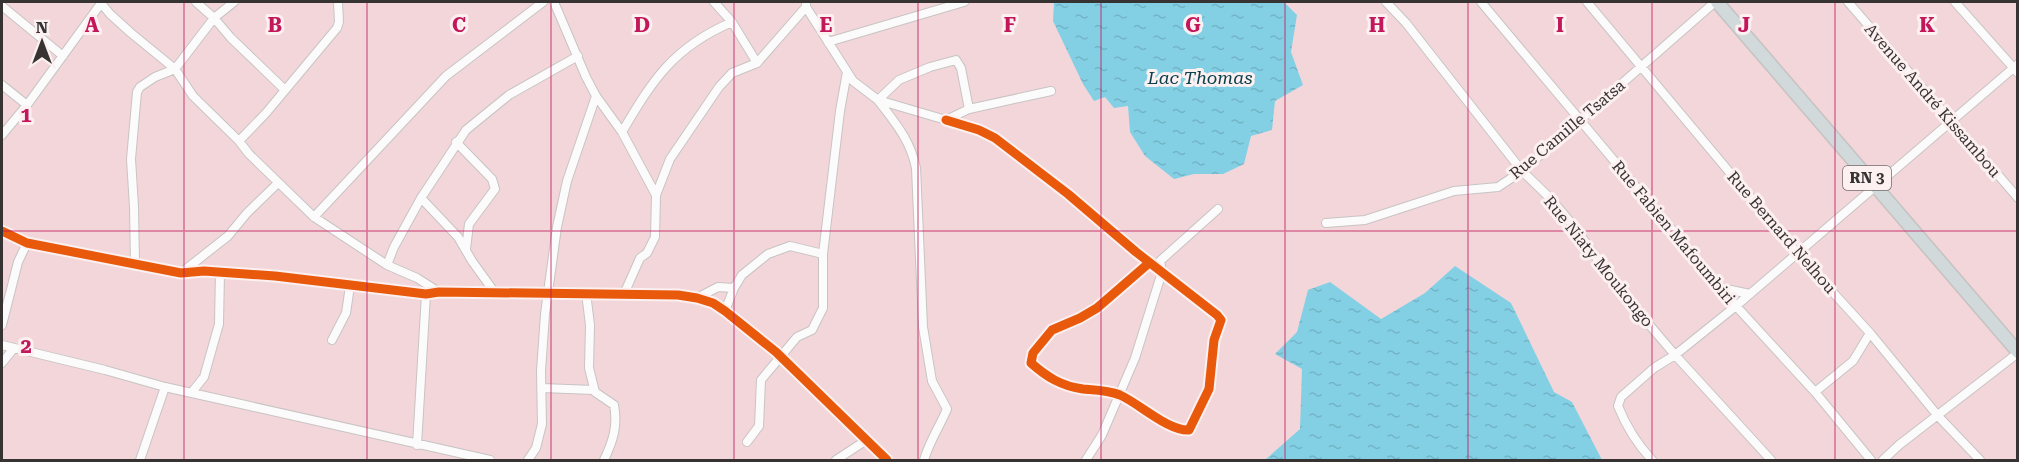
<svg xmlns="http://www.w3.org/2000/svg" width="2019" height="462" font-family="'Roboto Serif',serif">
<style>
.grass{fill:#f2d6d9}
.water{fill:url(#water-ripples)}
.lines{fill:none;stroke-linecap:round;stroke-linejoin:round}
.minor-casing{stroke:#c8c4c4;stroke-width:10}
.tertiary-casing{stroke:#c8c4c4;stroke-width:12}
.trunk-casing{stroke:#c5c2c2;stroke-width:15}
.minor{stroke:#fcfbfb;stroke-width:8}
.tertiary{stroke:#fcfbfb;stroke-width:9}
.trunk{stroke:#d1d9db;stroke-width:12}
.cycleway-casing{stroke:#fcf0f1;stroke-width:13}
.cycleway{stroke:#e8590c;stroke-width:9}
.grid{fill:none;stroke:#c2185b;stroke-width:1.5;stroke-opacity:0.55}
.labels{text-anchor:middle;stroke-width:6;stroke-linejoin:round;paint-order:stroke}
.shield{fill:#fcf0f1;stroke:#736c6c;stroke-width:1.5}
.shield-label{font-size:15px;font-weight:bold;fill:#383333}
.street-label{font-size:16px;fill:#383333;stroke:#fcf0f1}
.water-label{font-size:18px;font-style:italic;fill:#0d404d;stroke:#fcf0f1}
.grid-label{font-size:20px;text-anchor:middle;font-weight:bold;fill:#c2185b;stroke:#fcf0f1;stroke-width:6;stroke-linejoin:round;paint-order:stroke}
</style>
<defs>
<pattern id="water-ripples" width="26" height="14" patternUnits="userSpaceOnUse" patternTransform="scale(1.5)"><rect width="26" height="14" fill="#83d0e5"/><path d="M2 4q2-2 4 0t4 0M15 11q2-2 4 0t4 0" fill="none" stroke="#72b3c5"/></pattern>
</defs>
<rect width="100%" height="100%" fill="#ece6e6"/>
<path class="grass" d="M2 2H2017V460H2Z"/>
<path class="water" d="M1054 2H1284L1297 15 1291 52 1303 85 1275 101 1272 130 1251 136 1244 164 1223 174H1194L1174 179 1145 156 1130 132 1128 106 1114 108 1105 97 1094 101 1083 84 1053 21Z
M1455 266 1511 303 1554 392 1572 402 1602 460H1265L1300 429 1302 369 1275 354 1297 332 1308 290 1330 282 1381 319 1425 293Z"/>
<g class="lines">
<defs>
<path id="minor" d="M100 2 110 14 131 33 175 69 193 96 239 141 249 154 314 217 387 265 417 278 439 292
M196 2 214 18 231 38 284 89
M554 2 586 77 596 96 622 132 656 195
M714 2 732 22 757 63
M1386 2 1406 23 1522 171 1551 199 1577 230 1613 282 1675 355 1771 460
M1481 2 1736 306 1815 392 1871 460
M1587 2 1798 254 1870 333 1938 416 1980 460
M1848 2 2018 198
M1955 2 2018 73
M2 6 63 56
M806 7 853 81 878 100 899 80 930 67 956 60 961 68 969 109
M828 42 964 2
M2 85 27 105
M878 100C895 123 910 139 916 168L923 327 932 381 947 409C940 426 929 442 924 460
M878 100 946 120 969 109 1051 91
M946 120 979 130 995 138 1068 194 1136 252 1217 315 1221 320 1214 340 1209 389 1189 430C1168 431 1140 404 1120 395 1108 390 1096 390 1083 389 1061 386 1047 377 1031 363L1033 353 1052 330 1080 318 1097 308 1149 263
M622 132C653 79 674 47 732 22
M2 135 27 105 102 2
M239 141 266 113 337 28 339 22 338 2
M456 142 492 179 495 189 469 224 466 249
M421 198 458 237 472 261 495 293
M314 217 446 76 543 2
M1326 223 1365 220 1454 191 1498 187 1522 171 1715 2
M135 263 134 207 131 159 137 92 140 87 155 77 175 69 214 18 234 2
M387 265 394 247 421 198 466 130 509 95 578 56
M181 273 228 236 247 213 278 183
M1721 288 1750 294
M586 293 590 325 589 368 595 392 614 405C618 426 613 441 604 460
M624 294 640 258 647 253 655 237 656 195 670 159 719 87 732 73 757 63 806 7V2
M697 298 718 287 734 288
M725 311 734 288 742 275 768 254 790 246 823 254
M2 325 18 262 27 243
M332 340 346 313 350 286
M2 345 105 370 165 387 490 460
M2 363 14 348
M542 388 594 390
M192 392 204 377 219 324 220 272
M1815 392 1853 361 1870 333
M747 442 759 426 761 380 797 337 812 330 823 308V254L840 111 847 72
M417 445 426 294
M140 460 165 387
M528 460 536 448 542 424 541 371 545 314 557 227 567 181 596 96
M836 460 865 441
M1086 460 1102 435 1135 358 1162 272 1160 261 1218 209
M1652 460C1638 445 1626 426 1618 406L1621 397 1654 368 1675 355 1736 306 2018 64
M1883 460 1899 445 2018 353"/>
<path id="tertiary" d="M2 231 27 243 181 273 204 271 275 276 426 294 439 292 678 295 697 298 713 303 725 311 776 352 887 460"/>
<path id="trunk" d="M1717 2 2018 352"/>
</defs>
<use href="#minor" class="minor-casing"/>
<use href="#tertiary" class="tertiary-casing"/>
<use href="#trunk" class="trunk-casing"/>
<use href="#minor" class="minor"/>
<use href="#tertiary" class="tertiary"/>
<use href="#trunk" class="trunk"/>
<defs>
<path id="cycleway" d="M946 120 979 130 995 138 1068 194 1136 252 1217 315 1221 320 1214 340 1209 389 1189 430C1168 431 1140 404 1120 395 1108 390 1096 390 1083 389 1061 386 1047 377 1031 363L1033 353 1052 330 1080 318 1097 308 1149 263
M2 231 27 243 181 273 204 271 275 276 426 294 439 292 678 295 697 298 713 303 725 311 776 352 887 460"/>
</defs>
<use href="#cycleway" class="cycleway-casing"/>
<use href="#cycleway" class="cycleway"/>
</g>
<path class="grid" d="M184 2V460M367 2V460M551 2V460M734 2V460M918 2V460M1101 2V460M1285 2V460M1468 2V460M1652 2V460M1835 2V460M2 231H2018"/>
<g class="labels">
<rect class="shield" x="1843" y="166" width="48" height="24" rx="4.5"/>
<g class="shield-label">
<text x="1867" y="183">RN 3</text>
</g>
<g class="street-label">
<text transform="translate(1933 100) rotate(49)" y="6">Avenue André Kissambou</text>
<text transform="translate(1567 129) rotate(-40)" y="6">Rue Camille Tsatsa</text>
<text transform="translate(1674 232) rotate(50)" y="6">Rue Fabien Mafoumbiri</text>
<text transform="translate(1782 232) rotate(49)" y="6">Rue Bernard Nelhou</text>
<text transform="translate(1599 261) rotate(51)" y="6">Rue Niaty Moukongo</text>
</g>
<g class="water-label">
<text x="1200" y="84">Lac Thomas</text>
</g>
</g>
<g class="grid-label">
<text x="92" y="32">A</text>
<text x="275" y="32">B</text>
<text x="459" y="32">C</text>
<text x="642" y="32">D</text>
<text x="826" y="32">E</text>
<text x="1010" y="32">F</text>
<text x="1193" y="32">G</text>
<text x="1377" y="32">H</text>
<text x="1560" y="32">I</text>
<text x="1744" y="32">J</text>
<text x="1927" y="32">K</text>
<text x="26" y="122">1</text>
<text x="26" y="353">2</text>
</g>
<rect width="2019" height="462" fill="none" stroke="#383333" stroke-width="6"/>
<g transform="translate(42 42)" stroke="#fcf0f1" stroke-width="4.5" paint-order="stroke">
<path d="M0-4.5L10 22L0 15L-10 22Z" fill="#383333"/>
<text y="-9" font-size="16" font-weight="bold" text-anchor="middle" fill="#383333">N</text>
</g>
</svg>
